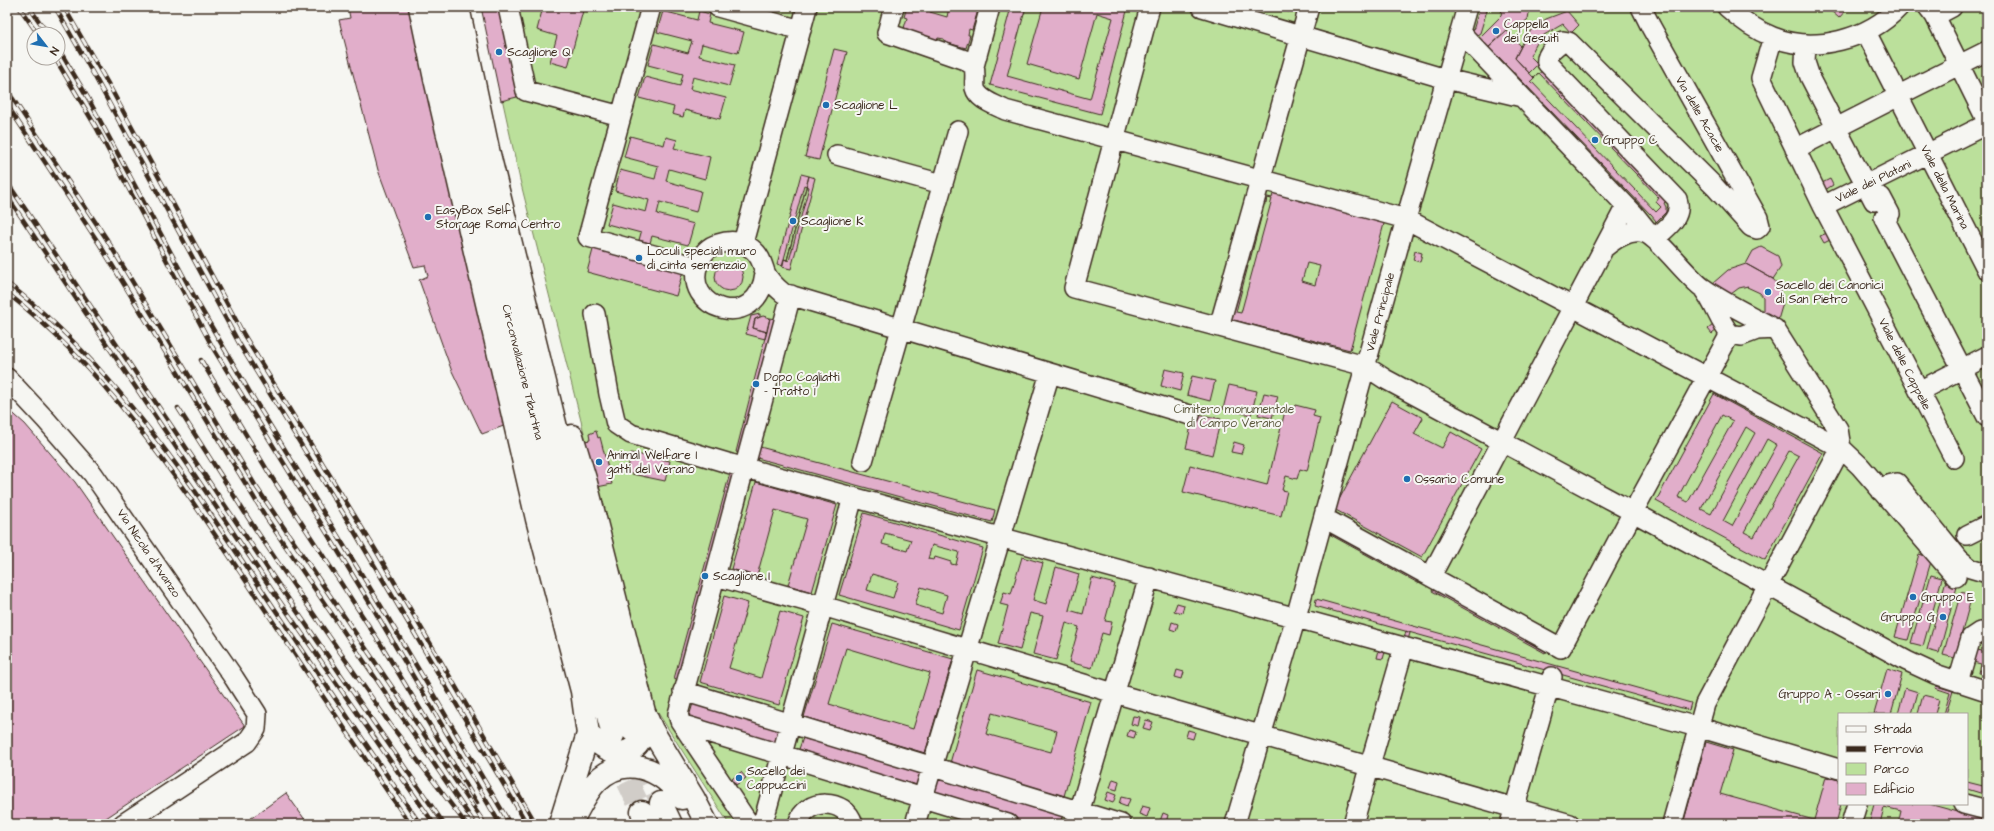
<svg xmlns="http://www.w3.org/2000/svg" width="1994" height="831" font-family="'Architects Daughter',sans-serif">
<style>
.green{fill:#bbe09b;stroke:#7b855c;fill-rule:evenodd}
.building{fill:#e1aeca;stroke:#3b2a1e;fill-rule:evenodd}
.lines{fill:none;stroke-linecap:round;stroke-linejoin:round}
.highway-tunnel{stroke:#d1cdc8;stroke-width:22;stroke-dasharray:22 11;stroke-linecap:butt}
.minor-casing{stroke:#3b2a1e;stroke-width:22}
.highway-casing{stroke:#3b2a1e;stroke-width:25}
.minor{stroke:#f6f6f2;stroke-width:19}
.highway{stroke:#f6f6f2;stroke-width:22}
.rail-casing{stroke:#3b2a1e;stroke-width:4.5}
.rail{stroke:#f6f6f2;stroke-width:3;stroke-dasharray:9;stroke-linecap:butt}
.poi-dot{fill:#1f6fb2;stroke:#f6f6f2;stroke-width:1.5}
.labels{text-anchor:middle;stroke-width:4;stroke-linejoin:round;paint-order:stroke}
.poi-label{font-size:12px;fill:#3b2a1e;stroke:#f6f6f2;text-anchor:start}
.street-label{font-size:12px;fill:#3b2a1e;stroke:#f6f6f2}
.park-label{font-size:12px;fill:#5b583d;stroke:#f6f6f2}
</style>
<rect width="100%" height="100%" fill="#f6f6f2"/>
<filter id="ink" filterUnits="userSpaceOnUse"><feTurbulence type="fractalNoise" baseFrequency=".025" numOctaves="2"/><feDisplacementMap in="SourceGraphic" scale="8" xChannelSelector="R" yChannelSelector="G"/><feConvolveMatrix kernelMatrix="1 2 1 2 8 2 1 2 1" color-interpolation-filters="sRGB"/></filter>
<g filter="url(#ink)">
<path class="green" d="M482 7H1987V824H729L653 705 520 180ZM1839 714H1967V804H1839Z"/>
<path class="building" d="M348 7H412L509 424 482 434 451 369 419 280 428 276 425 265 414 267 378 170 339 20 350 18Z
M481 7H498L517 97 501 101Z
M543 7H584L568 67 550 62 557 36 537 30Z
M907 7H932L930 12 947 17 949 7H979L972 30 969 29 968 35H970L966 48 944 42V39L938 38 937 41 908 33 909 30 904 28 907 18 904 17Z
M1011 7H1026L1007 76 1090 99 1113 18 1097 13 1079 79 1027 64 1043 7H1128L1100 114 990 85Z
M1272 7H1290L1289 12Z
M1480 7H1488L1480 33 1474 37 1472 34Z
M1502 7H1528L1529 13 1528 19 1520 26H1511L1486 50 1477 40 1501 16Z
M1832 7H1842L1846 10 1839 18 1830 10Z
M663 11 697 20 699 11 710 14 708 23 744 32 738 53 702 44 699 56 735 65 729 86 693 77 690 89 726 98 720 119 685 110 683 117 672 114 674 107 639 98 645 77 680 86 683 74 648 65 654 44 688 53 692 41 657 32Z
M1567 11 1579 25 1571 33 1563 24 1544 35 1538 41 1530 56 1538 64 1529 73 1515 58 1526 37 1532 29 1546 19Z
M1507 31 1521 46 1515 58 1534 78 1543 70 1668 199 1664 203 1666 207V212L1654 224 1486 50Z
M834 49 847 52 819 160 805 157Z
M1498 56 1651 215 1656 221 1654 224 1495 59Z
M1539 73 1659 198 1656 202 1661 207 1656 212 1531 81Z
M630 136 664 145 666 137 677 140 674 148 710 157 705 179 669 169 666 181 701 191 696 212 660 202 657 214 694 224 688 245 652 236 650 243 639 240 641 233 607 224 613 203 646 212 649 200 615 191 620 170 655 179 658 166 624 157Z
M801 174 809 176 787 260 784 259 783 266 777 264Z
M809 176 815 178 791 269 782 267 784 259 787 260Z
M1830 179 1833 185 1825 190 1822 183Z
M804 185 809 187 789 261 784 259Z
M1274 190 1385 220 1350 350 1230 319 1263 196 1272 198ZM1267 198 1272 199 1241 313 1236 312 1248 266 1246 265 1247 260H1250L1262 214 1260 213 1263 203 1266 204ZM1307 263 1320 266 1315 285 1302 281Z
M1827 233 1830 240 1824 243 1820 236Z
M594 246 683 271 676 296 587 272Z
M1761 247 1778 256 1781 267 1773 279 1746 264 1753 251Z
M1415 251 1422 253 1420 262 1413 260Z
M715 277a14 14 0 1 1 28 0a14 14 0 1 1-28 0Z
M1746 264 1773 279 1779 286 1783 303 1778 320 1763 311V297L1760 293 1747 287 1748 286 1739 288 1731 294 1712 284 1728 270Z
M760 314V317L755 319 753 328 767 332 765 339 746 334 751 316Z
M763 316 770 318 767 332 753 328 755 319Z
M770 318 776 319 741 454 736 452Z
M1713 325 1717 330 1712 334 1708 329Z
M1165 369 1184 373 1180 391 1161 386Z
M1192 376 1215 381 1210 401 1187 395Z
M1229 385 1257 391 1251 415 1223 409Z
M1264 393 1278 396 1272 418 1258 415Z
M1714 394 1823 453 1765 560 1656 501ZM1722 415 1733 421 1688 502 1678 497ZM1746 427 1755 433 1711 514 1701 509ZM1767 439 1777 445 1732 526 1723 521ZM1789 451 1799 456 1754 537 1744 532Z
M1392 401 1423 418 1414 434 1442 448 1451 432 1481 449 1422 557 1334 509Z
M1295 405 1315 410 1313 416 1320 418 1307 471 1300 469 1297 479 1286 476 1282 490 1287 491 1281 516 1183 492 1190 465 1267 485 1285 411 1293 413Z
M7 408 25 424 75 482 245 726 97 824H7Z
M1194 413 1221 419 1212 455 1186 448Z
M596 431 598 438 600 437 612 484 597 487 585 441 590 440 589 434Z
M1234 442 1244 445 1241 454 1231 452Z
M760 447 995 510 992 522 757 458Z
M631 453 670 461 665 481 627 473Z
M730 473 734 474 678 680 674 679Z
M756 482 837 505 812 592 788 585 807 519 775 510 757 576 731 569Z
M864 513 983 548 959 630 839 595ZM885 533 911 540 907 551 882 544ZM932 545 959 552 956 565 951 564V562L935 557 934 560 928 559ZM872 574 898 582 893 598 867 590ZM921 587 947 595 942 613 915 605Z
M1332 528 1421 577 1418 583 1329 534Z
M1919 554 1932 558 1908 640 1895 637Z
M1022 557 1043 563 1033 600 1046 604 1056 567 1079 574 1069 610 1083 614 1092 578 1115 584 1105 621 1112 622 1109 635 1102 633 1092 668 1069 662 1079 627 1066 623 1056 660 1033 654 1043 616 1030 613 1020 650 998 644 1008 606 1000 604 1004 592 1011 594Z
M1931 575 1942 578 1923 646 1911 643Z
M1946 580 1958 583 1939 653 1927 650Z
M1436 584 1549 646 1545 653 1432 591Z
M1961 592 1972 595 1955 658 1943 655Z
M724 596 748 603 729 668 761 678 780 611 804 618 779 705 700 682Z
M1316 599 1691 703 1689 710 1315 606Z
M1177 603 1184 605 1182 613 1174 611Z
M1172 622 1178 624 1176 631 1170 629Z
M832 624 953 659 925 753 804 717ZM846 648 930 673 913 729 829 704Z
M1406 631 1410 633 1408 640 1404 639Z
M1972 649 1987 652V675L1979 673 1981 664 1969 661Z
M1379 650 1385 652 1383 659 1377 658Z
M1887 669 1902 674 1891 714H1874Z
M977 670 1091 702 1064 796 950 763ZM992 713 1057 731 1051 752 986 734Z
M1177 670 1184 672 1182 679 1175 677Z
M1936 686 1953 691 1946 714H1944L1950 693 1935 688Z
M1905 688 1918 692 1912 714H1898Z
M1923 695 1939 699 1935 714H1918Z
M694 700 781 726 775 747 688 720Z
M1133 716 1140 717 1138 726 1131 724Z
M1146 720 1153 722 1150 730 1143 728Z
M1129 730 1136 732 1134 738 1127 736Z
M1188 730 1195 732 1193 739 1186 737Z
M811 735 916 768 915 772 923 775 919 786 911 783 909 789 807 756 808 752 799 749 803 738 809 740Z
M1706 742 1733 750 1720 794 1814 820 1826 777 1839 780V804H1841L1836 824H1683Z
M741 772 746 778 736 785 732 779Z
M938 775 1063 813 1060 824H1028L932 795Z
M1113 779 1119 781 1117 790 1110 788Z
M1967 782 1987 787V795L1967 789Z
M1108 792 1116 795 1113 803 1105 800Z
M286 793 308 824H243Z
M1121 797 1130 799 1127 807 1119 804Z
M1874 804H1929L1987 820V824H1898L1901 811 1884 807 1880 824H1869Z
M1142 806 1150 808 1147 817 1139 814Z
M1163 813 1168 815 1166 823 1160 821Z"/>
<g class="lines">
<path class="highway-tunnel" d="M632 730 640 755 661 803
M617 750 624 774 642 812"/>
<defs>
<path id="minor" d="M508 7 526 91 621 116
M651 7 588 237 697 267
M718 7 801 30
M894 7 887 33 965 60 974 66
M990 7 974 66C976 74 974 81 975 88 978 100 996 105 1005 110L1406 219 1841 448 1705 704 1672 824
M1150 7 1074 288 1365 366 1385 379 1633 512 1561 648 1324 518
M1202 7 1446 79 1522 97 1633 213 1654 239C1667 228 1683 217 1677 199L1547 63C1545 54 1556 46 1563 41L1569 42 1715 187 1751 227 1757 229 1760 226 1758 218 1651 27 1641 7
M1727 7C1741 20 1755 30 1773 37 1814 54 1869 39 1899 7
M1928 7 1935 16 1952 7
M1935 16 1987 121
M1460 32 1522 97
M1866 32 1895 89
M1773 37 1761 78 1823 206 1954 458
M1806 44 1805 62 1810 77 1874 201 1881 197 1890 214 1884 218 1987 417
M1905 92 1987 51
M1902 103 1987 270
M1795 149 1891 100
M837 155 942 184
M1823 206 1987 124
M743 243 807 7
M1604 248C1615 239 1630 228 1645 233 1659 238 1687 277 1703 288 1725 304 1752 316 1775 329L1757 330 1741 336 1730 334 1633 512 1907 661 1935 674 1987 691
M765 273C758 335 679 309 699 262 702 254 709 246 718 244 730 240 742 241 752 249 760 255 762 263 765 272 768 280 776 287 783 293L1190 415
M1704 290C1715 304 1719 321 1730 334
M595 314 609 394 616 424 631 434 731 464 1690 725
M1219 327 1309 7
M1775 329 1838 429 1841 448 1860 466 1956 577
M7 378 46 420 93 474 234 678 257 714 256 729 247 742 123 824
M1919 391 1987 356
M863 461 958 131
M1881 491 1888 485 1897 483 1959 559 1970 568 1987 573
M1967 535 1987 525
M716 576 823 606 1114 693 1570 824
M1431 576 1626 206
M1958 682 1971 638 1980 632H1987
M683 691 1121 824
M684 725 1008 824
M1691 725 1839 769
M1964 804 1987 810
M1076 823 1149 577
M749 824 680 721 678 714 791 295
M758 824 764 819 853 497
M798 824C805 797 846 798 853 824
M915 824 1050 373
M1235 824 1296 617 1406 219 1467 7
M1353 824 1404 647
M1510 824 1552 677
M1851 824 1857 804"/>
<path id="highway" d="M420 7 435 79 537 519
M438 7 472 166 590 647 613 735
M458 7 489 154 610 648 632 730
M572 436 585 479 644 712 652 730 694 799 707 824
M536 503 537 519 582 691 588 734 560 824
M588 734C614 760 637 761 648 722
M661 803 671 824
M642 812 648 824
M572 820C580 807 586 792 597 781 625 753 662 769 682 798"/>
</defs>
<use href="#minor" class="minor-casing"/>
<use href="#highway" class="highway-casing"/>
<use href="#minor" class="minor"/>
<use href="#highway" class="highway"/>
<defs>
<path id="rail" d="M19 7 38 34
M29 7 48 34
M55 7 95 77 240 345 354 531 527 824
M64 7 110 87 244 335 378 554 536 824
M58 48 88 98 200 307 249 391 381 606 510 824
M55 58 96 127 213 348 373 608 500 824
M7 90 106 238 255 485 485 824
M7 105 100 245 267 519 475 824
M7 182 274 578 444 824
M7 196 274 593 434 824
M7 283C79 338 138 411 191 485L420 824
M7 293C109 372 181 484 252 590 304 669 356 746 410 824
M201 360 269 473 382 646 477 803
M178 408 252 524 283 570 390 724 466 824"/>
</defs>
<use href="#rail" class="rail-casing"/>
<use href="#rail" class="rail"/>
</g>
</g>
<g class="poi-dot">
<circle cx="1496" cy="31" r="4"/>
<circle cx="499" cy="52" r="4"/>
<circle cx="826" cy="105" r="4"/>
<circle cx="1595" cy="140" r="4"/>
<circle cx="428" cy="217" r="4"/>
<circle cx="793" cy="221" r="4"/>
<circle cx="639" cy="258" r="4"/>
<circle cx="1768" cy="292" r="4"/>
<circle cx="756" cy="384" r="4"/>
<circle cx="599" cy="462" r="4"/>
<circle cx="1407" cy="479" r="4"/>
<circle cx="705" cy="576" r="4"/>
<circle cx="1913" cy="597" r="4"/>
<circle cx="1943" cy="617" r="4"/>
<circle cx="1888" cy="694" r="4"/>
<circle cx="739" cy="778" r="4"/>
</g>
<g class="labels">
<g class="poi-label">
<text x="1504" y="28">Cappella<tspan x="1504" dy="14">dei Gesuiti</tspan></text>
<text x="507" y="56">Scaglione Q</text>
<text x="834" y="109">Scaglione L</text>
<text x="1603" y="144">Gruppo C</text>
<text x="436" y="214">EasyBox Self<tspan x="436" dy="14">Storage Roma Centro</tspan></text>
<text x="801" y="225">Scaglione K</text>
<text x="647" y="255">Loculi speciali muro<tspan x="647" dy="14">di cinta semenzaio</tspan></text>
<text x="1776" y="289">Sacello dei Canonici<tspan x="1776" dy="14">di San Pietro</tspan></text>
<text x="764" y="381">Dopo Cogliatti<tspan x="764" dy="14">- Tratto 1</tspan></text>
<text x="607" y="459">Animal Welfare I<tspan x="607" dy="14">gatti del Verano</tspan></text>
<text x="1415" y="483">Ossario Comune</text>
<text x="713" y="580">Scaglione I</text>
<text x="1921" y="601">Gruppo E</text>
<text x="1935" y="621" text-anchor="end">Gruppo G</text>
<text x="1880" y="698" text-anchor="end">Gruppo A - Ossari</text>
<text x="747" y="775">Sacello dei<tspan x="747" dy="14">Cappuccini</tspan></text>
</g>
<g class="street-label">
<text transform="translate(1700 114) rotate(60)" y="4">Via delle Acacie</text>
<text transform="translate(1873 181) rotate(-26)" y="4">Viale dei Platani</text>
<text transform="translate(1945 187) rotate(63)" y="4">Viale della Marina</text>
<text transform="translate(1380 312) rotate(-75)" y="4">Viale Principale</text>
<text transform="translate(1905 364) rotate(63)" y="4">Viale delle Cappelle</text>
<text transform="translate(523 372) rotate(76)" y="4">Circonvallazione Tiburtina</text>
<text transform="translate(149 553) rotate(56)" y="4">Via Nicola d'Avanzo</text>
</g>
<g class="park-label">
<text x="1234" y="413">Cimitero monumentale<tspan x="1234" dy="14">di Campo Verano</tspan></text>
</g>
</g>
<rect width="1994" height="831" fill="none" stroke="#f6f6f2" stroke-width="24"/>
<rect x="12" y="12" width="1970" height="807" fill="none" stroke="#3b2a1e" stroke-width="1.5" filter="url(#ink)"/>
<rect x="1838" y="713" width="130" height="92" fill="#f6f6f2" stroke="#aba49d"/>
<rect x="1846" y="726" width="20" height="6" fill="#f6f6f2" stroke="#aba49d"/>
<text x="1874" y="733" font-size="12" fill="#3b2a1e">Strada</text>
<rect x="1846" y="746" width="20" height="6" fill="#3b2a1e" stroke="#aba49d"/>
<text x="1874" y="753" font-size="12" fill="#3b2a1e">Ferrovia</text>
<rect x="1846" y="763" width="20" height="12" fill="#bbe09b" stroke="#aba49d"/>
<text x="1874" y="773" font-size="12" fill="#3b2a1e">Parco</text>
<rect x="1846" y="783" width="20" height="12" fill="#e1aeca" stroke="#aba49d"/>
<text x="1874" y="793" font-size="12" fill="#3b2a1e">Edificio</text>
<g transform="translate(46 46) rotate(121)"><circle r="19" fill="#f6f6f2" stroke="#aba49d"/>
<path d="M0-3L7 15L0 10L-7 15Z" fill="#1f6fb2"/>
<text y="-6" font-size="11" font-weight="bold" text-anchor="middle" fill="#3b2a1e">N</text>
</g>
</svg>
